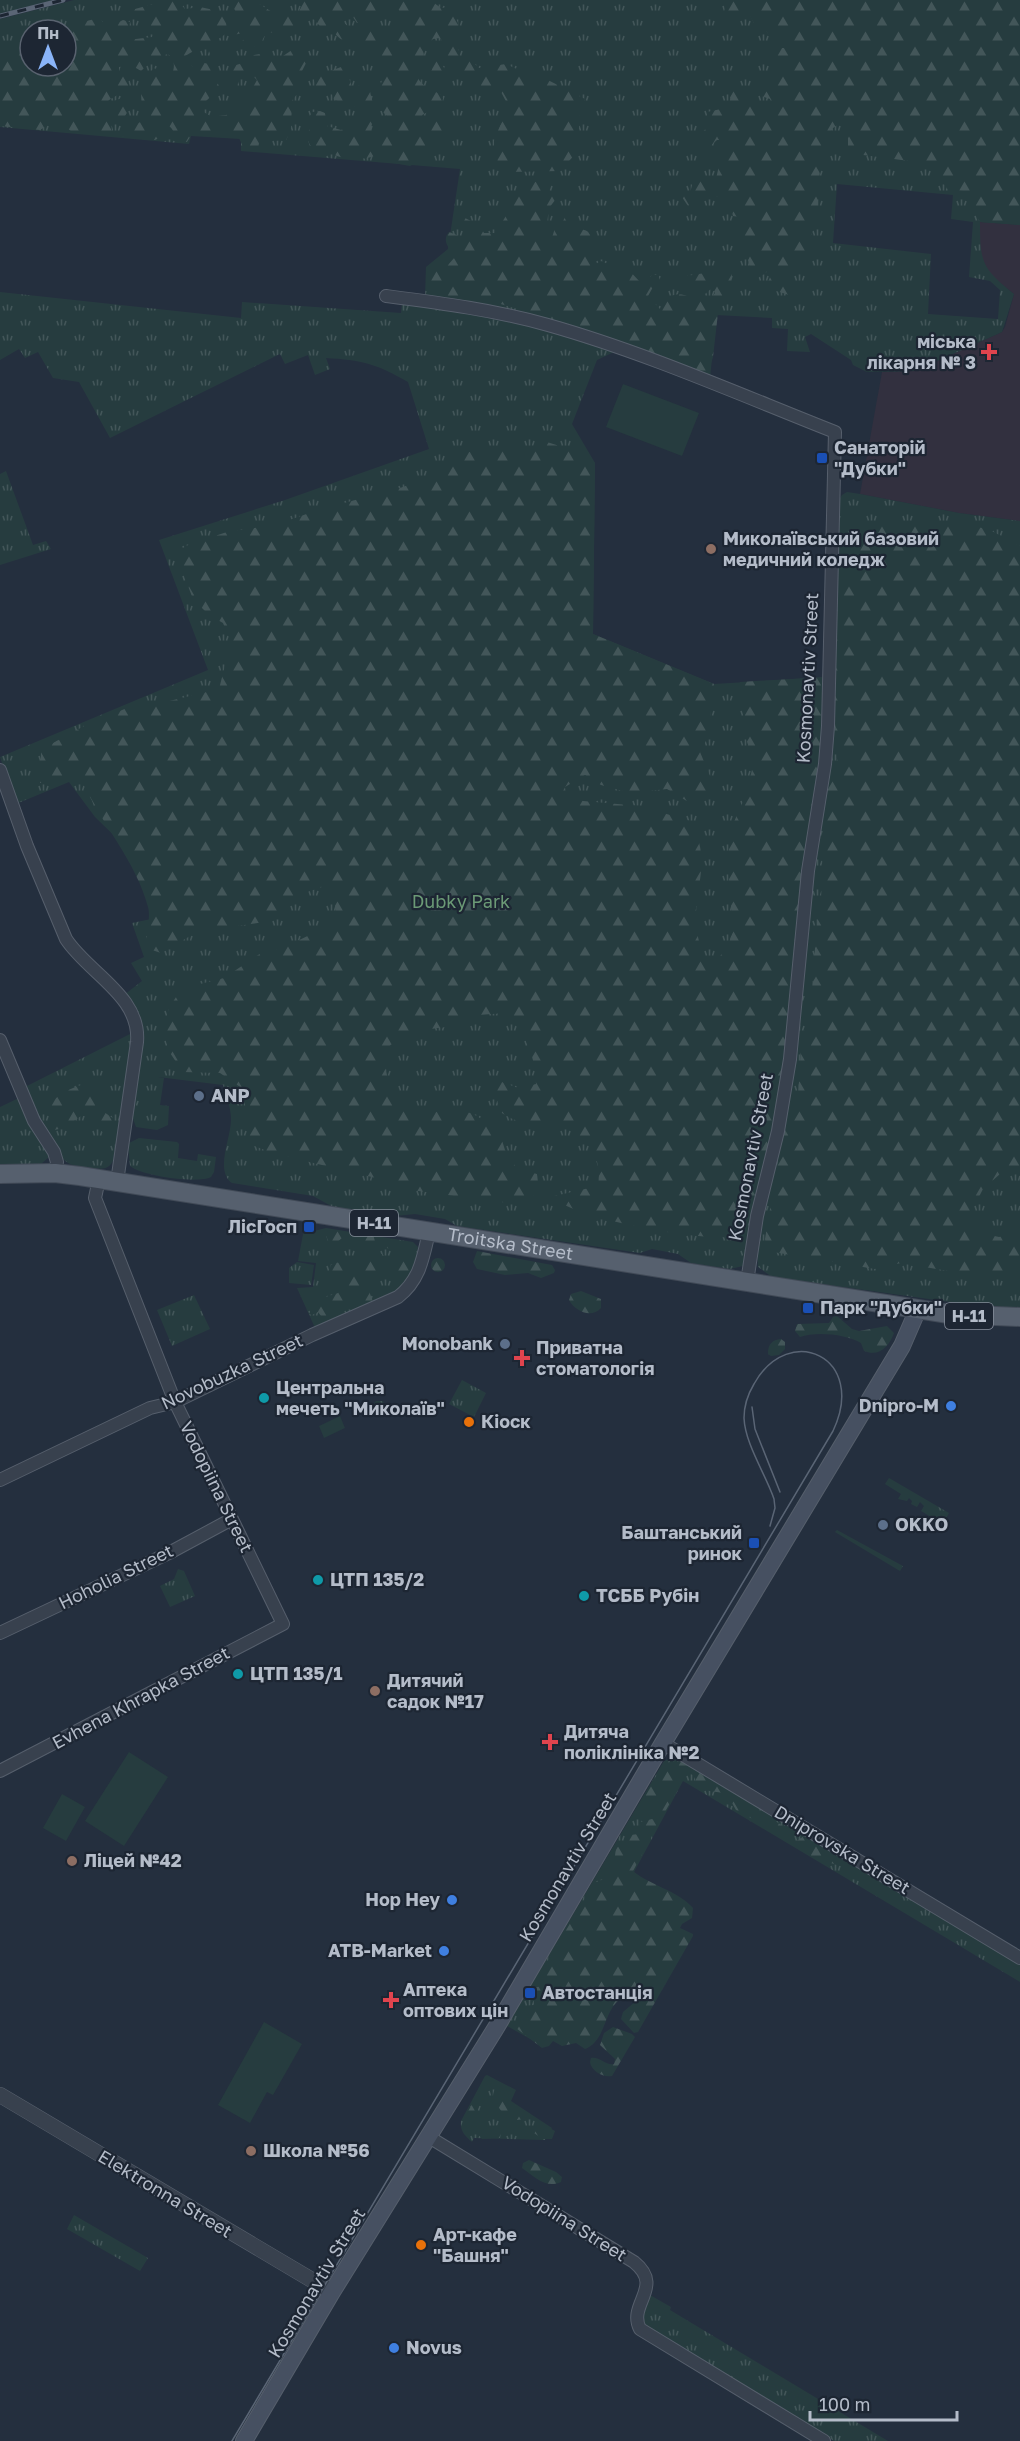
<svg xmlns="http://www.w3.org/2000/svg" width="1020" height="2441" font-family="'Golos Text',sans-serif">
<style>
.medical{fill:#32303f}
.grass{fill:url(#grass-tufts);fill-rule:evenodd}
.forest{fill:url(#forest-firs)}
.pitch{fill:#263c3f}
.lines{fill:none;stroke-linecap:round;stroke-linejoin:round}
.minor-casing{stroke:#565f6c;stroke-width:14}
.tertiary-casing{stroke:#565f6c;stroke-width:16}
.secondary-casing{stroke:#565f6c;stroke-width:18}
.primary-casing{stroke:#414a57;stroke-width:20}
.minor{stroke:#38414e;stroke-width:12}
.tertiary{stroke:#38414e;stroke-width:15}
.secondary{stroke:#465061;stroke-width:16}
.primary{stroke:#56606e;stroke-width:18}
.tram{stroke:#5a6575;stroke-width:1.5}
.rail-casing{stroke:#5a6575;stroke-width:5}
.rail{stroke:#1d2633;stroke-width:3;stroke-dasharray:9;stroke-linecap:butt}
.health-dot{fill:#e0444e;stroke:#1d2633;stroke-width:2}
.transit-dot{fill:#1a4fb4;stroke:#1d2633;stroke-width:2}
.education-dot{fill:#8d6e63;stroke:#1d2633;stroke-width:2}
.service-dot{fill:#5c6f8a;stroke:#1d2633;stroke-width:2}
.culture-dot{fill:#0f9aa8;stroke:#1d2633;stroke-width:2}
.shop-dot{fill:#3f7fe0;stroke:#1d2633;stroke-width:2}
.food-dot{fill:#e8710a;stroke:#1d2633;stroke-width:2}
.labels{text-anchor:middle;stroke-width:4.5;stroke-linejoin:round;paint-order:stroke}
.shield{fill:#1d2633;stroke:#878f9c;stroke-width:1.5}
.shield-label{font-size:16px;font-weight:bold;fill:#b4bcc9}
.poi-label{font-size:18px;font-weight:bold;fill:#b4bcc9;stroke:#1d2633;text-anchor:start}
.street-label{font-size:18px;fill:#b4bcc9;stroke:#1d2633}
.park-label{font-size:18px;fill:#6b9a76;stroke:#1d2633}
</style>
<defs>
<pattern id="grass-tufts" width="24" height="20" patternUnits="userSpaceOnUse" patternTransform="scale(1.5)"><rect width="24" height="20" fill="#263c3f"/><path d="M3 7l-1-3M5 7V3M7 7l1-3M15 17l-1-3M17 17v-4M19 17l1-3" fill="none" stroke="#435659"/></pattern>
<pattern id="forest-firs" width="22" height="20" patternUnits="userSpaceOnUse" patternTransform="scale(1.5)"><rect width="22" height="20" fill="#263c3f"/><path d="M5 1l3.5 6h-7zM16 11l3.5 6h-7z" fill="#435659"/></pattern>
</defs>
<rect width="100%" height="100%" fill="#242f3e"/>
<path class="medical" d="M980 222 1020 225V521L959 513 860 494 882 372 915 371 1002 332 1005 327 1014 294 990 275 980 254Z"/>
<path class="grass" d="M0 0H54L0 14Z
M74 0H1020V225L980 222C980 263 982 268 1014 294L1002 332 915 371 867 372 853 365 851 360 811 334 805 337 810 352 787 351 788 329 772 328V318L716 315 710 379 590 334 425 298 426 267 448 249 460 169 241 151V139L191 136 189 144 0 127V19ZM30 30H66V66H30ZM837 184 953 195 951 219 973 222 969 277 990 281 1000 290 998 319 928 314 931 254 833 243Z
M0 292 241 318 242 302 401 313 402 302C478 311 542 328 614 352L597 360 572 424 595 463 593 634 714 684 826 677 839 500 842 495 847 492 860 494 959 513 1020 521V1309L986 1307 772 1277 758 1267 757 1249 743 1266 730 1269 691 1263 678 1254 652 1249 640 1253 457 1226 445 1219 415 1214 395 1216 333 1207 313 1196 232 1183C214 1170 232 1137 231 1118 231 1108 226 1096 223 1085L158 1077 164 1078 160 1105 169 1106 168 1125 157 1130 136 1127 132 1116 141 1042 124 995 142 981 131 963 144 957 132 923 156 918 163 883 95 817 69 782 16 804 0 757 208 670 159 540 285 500 429 449 408 382C377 364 362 360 326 358L330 369 315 375 308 355 285 364 280 354 110 438 79 382 53 378 38 352 25 358 19 349 0 360Z
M6 471 33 545 46 541 51 549 0 565V474Z
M134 1032 113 1161C108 1170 103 1169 93 1168 86 1167 77 1167 70 1164 53 1156 32 1106 23 1088Z
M21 1097 50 1156 41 1164H0V1107Z
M139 1138 177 1142 179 1144 178 1158 197 1161 198 1154 216 1157 214 1172 211 1177C197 1184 142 1176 130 1166L128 1146 129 1143Z
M326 1228 413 1242 418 1247 415 1271 400 1291 316 1330 297 1288 313 1287 316 1263 298 1261 304 1229 314 1231Z
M297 1262 314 1265 311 1285 289 1283V1268Z
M194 1295 210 1329 172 1346 157 1310Z
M462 1380 486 1393 474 1417 449 1404Z
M376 1401H383L389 1414 378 1415 372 1406Z
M889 1478 949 1513 943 1524 921 1511 924 1506 920 1502 917 1507 911 1504 912 1501 909 1498 907 1501 898 1499 901 1494 885 1484Z
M837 1530 903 1566 900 1571 835 1532Z
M178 1569 184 1571 195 1596 170 1607 160 1586 174 1579Z
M673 1757 680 1758 1020 1964V1982L683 1781 541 2045 507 2026 664 1761Z
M487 2075 516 2090 511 2101 552 2128 545 2140 474 2138 472 2142C464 2135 460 2131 461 2121L485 2076Z
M74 2215 148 2258 140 2271 67 2229Z
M650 2295 671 2307 670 2310 888 2441H834L645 2326 642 2315Z"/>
<path class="forest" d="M168 0H177L185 9 200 7 223 12C226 17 229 31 223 36 221 38 217 39 215 41L217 51 210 54 207 45H204L185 56 189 64 194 67 204 63 210 64 215 70 214 76 220 88 206 101 202 111 212 117 232 114 237 110V105L250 108 254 104 250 93 257 80 252 75H240L237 87 232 89 228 74 233 66 249 61 254 55 260 54 272 59 280 58 292 50 302 54 306 63 299 77C304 99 302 85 292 101L291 130 286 140 275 141 267 131H261L258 149 250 151 244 149 239 138C233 137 195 132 193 134 190 136 189 139 187 142 172 143 178 133 169 126H166L161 137 155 140 119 136 120 130 129 128 144 120C146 112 144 111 142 104 141 101 141 86 141 82L151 81 152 70 155 68 162 78 172 74C175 67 175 59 168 54L155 58 141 71 131 65 119 67V71L128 78 129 87C123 94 111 96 103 106L107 110 116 100 122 98 128 111 125 116 111 119 112 132 109 135 72 132 60 122 51 123 40 130 0 126V42L14 41 30 35V66H66V30H49L99 18 106 25 115 24 123 20 130 22 129 28 122 34 128 40 152 37 157 30 147 26 145 16 138 17 133 12 135 9Z
M226 0H245L258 3 272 12 288 13 299 11 301 7 300 0H399L380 21 357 23 351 14 343 15 342 21 355 33 351 39C343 42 339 39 334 32H325L312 17 298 30 266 33 260 45 244 49 240 43 250 34 246 32 234 35 233 25 238 17 233 6Z
M407 0H430L441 8 451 7 458 23 455 44 460 53 457 57 445 63 443 66C447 74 451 78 445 87L439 86 434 80 428 82 424 77 426 73 432 70 431 61 442 40 440 38 433 39 424 47C422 59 429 59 415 68 418 85 426 87 440 94L443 98 442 105 422 115V119L424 121 440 118 447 124 445 133 435 139 425 158 410 166 388 162C379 153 375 139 381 127L391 124 392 121 380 109 384 99 380 86 384 75 383 70 376 61 375 49 362 46 360 37 363 28 374 27 385 32 410 19 413 15 410 11 402 14 397 8 399 3Z
M719 0H1020V225L980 222 964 191 948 190 932 164 848 153V132L853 124 846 119 833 128 824 145 820 169 816 222 808 243 804 261 800 268 792 273 787 269H781L780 273C786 278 792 287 789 295L770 289 768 282 771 275 768 271 754 281H746L744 276 750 268 748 260 750 254 739 235 730 230 728 224 746 223V218L733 216 729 200 724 197H705L688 206 682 197 684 194 689 193C693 188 691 182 695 178L708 184 715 183 724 144 722 140H717L708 148 700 142 702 133 708 126 707 112 730 107 731 100 728 92 732 86 743 87 755 107 769 105 771 102 770 99 761 96 758 88 771 73 776 61 775 48H784L788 39 784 34 771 37 761 25 754 23 749 13 736 15 738 23 736 25 732 23 730 17 724 15 725 4Z
M463 53 479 68 506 64 530 75 542 77 585 99 580 108 578 151 560 171 504 172 494 155V141L508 105 501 92 472 83 458 71Z
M341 67 346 69 353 90 358 89 361 77H367L369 80C369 95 374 102 375 114 375 119 372 122 371 128 371 138 379 144 374 156 365 160 347 160 337 156 332 154 329 150 325 149 318 147 313 151 309 143 305 134 313 125 310 116L312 112 320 111 325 113 327 126 341 130 365 118 364 111 352 105 334 100 331 91 317 88 314 80 317 76Z
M545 179 549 180V191L559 195 549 208 547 224 543 234 546 241H551L555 228 554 216 557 213H562L571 230C600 225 592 247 592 266L601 261 610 265 614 273 617 274 626 267 640 282 653 275H658L662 285 653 287 648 296 660 309 663 308C674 281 692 302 704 301 708 301 712 297 715 293L712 288 705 294 702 293 697 284 686 282V276L724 270 732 274 730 285 734 292 721 306 718 313 713 357 708 373 705 374 694 368 672 361 665 355 649 352 613 341 603 328 589 330 494 302 445 296 429 282V270C436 260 438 267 447 266L455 257C450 249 441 241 449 232L462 237 466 233V230L458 225 457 219 463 217 479 225 484 233H495L506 216 503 205C507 200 511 201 516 198 528 189 528 182 545 179Z
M547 442 569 449 582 448 595 463 593 634 714 684 708 737 700 752 715 788 695 806 667 789 630 793 601 785 585 775 565 787 566 796 583 801 640 806 690 821C713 861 694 884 696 926 697 936 701 947 703 958L717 959 727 949 733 931 728 866 730 831 745 797 753 766 752 756 745 736 743 708 737 694 740 682 826 677 824 726 779 1104 754 1209 738 1236C702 1243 579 1219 550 1197L598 1186C603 1153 585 1131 553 1125 543 1123 530 1125 520 1122 513 1120 505 1115 499 1111L494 1079 518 1088 536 1084C535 1053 526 1036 506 1013L478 1015 446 1027 407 1032 382 1052C388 1089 396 1110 439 1112 447 1112 459 1110 467 1112 477 1114 490 1126 499 1131L505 1150 517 1169 537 1174 539 1191 526 1203 498 1202 404 1189 376 1178 272 1153 250 1144 243 1089 220 1073 183 1072 168 1050 164 1028 169 1008 178 994 196 985 224 978 261 953 285 947 330 925 337 920 334 899 322 887 298 895 283 913 265 922 197 932 161 953 146 948C146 937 151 916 148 907 136 861 102 825 83 783L68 779 40 783 41 752 53 743 86 725 127 708 157 704 219 689 231 642 223 623 209 615 193 599 185 578 179 550 190 544 227 532 275 525 318 510 400 488 436 475 457 457 468 452 522 449Z
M920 521 950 522 988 529 1020 546V1168L1000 1174 983 1189 969 1216 972 1231 999 1237 1020 1232V1274L960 1273 901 1263 875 1269 767 1251 765 1239 782 1137 798 1096 801 1046 811 1005 816 933 821 901 824 814 826 793 837 760 833 678 837 538 885 522Z
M86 1084 93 1087 107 1100 104 1112 114 1119V1131L110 1134 104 1133 96 1127 97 1122 88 1116H81L64 1128 49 1131 48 1127 62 1120 61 1116 48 1112 47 1107C52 1098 75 1085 86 1084Z
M328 1229 342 1232V1238L336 1243H329L325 1233Z
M362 1235 374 1237 375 1242 373 1244H361L358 1238Z
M388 1239 409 1244 408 1255 412 1265C411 1274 404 1281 395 1282L391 1279 388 1270 383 1268 379 1272 377 1287 372 1288 369 1291 373 1302 365 1304 356 1291 348 1288 345 1290 346 1301 342 1304 345 1315 324 1320 318 1312 312 1315 309 1314 316 1300 338 1293 344 1286 343 1282 335 1281 329 1271 331 1265C340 1259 353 1265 364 1264L369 1257 380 1253 386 1257H395L394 1251 387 1248 386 1240Z
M477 1251 552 1265 555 1270 554 1273 541 1278 528 1273 505 1275 477 1269 473 1262Z
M431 1265a7 7 0 1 1 14 0a7 7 0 1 1-14 0Z
M581 1291 601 1299V1308C591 1319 575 1311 569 1300L571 1294Z
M837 1316 852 1329 859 1331 887 1326 894 1333C889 1347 879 1357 864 1351L861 1343C847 1334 815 1331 800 1337L795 1331 797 1324 829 1323 833 1317Z
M781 1339 785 1342V1349L779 1355 771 1356 768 1354C768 1344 772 1340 781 1339Z
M671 1761 682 1762 791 1831 786 1832 777 1826 769 1828 736 1810 727 1794C715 1791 707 1792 696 1786L695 1778 692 1774 680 1773 676 1777 678 1789 662 1817 658 1818 650 1811H645L642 1805C647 1790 657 1770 671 1761Z
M652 1819 659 1821V1823L633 1871C651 1886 677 1890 693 1908L692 1918 682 1924 680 1928 693 1934V1936L638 2032 634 2033 621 2019 623 2012 636 2001 635 1999H620C603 2012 606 2041 585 2049L576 2043 562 2046 553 2041 549 2046 542 2048 516 2028 515 2024 526 2006 534 2005 533 1988 542 1986 539 1976 594 1883 609 1877 608 1868 614 1863 616 1848 625 1842 630 1835 639 1834 640 1822Z
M804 1836 819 1844 824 1850H830L850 1863 845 1867C832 1863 800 1856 795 1842Z
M613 2027 632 2034 635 2037 612 2076C604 2078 591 2071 590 2062L591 2058C599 2056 606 2066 614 2064L615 2059 600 2045 604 2033Z
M504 2085 510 2091 509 2101 526 2112 524 2119 517 2120C513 2115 509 2117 504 2113 499 2110 496 2102 493 2097 493 2090 497 2084 504 2085Z
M474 2101H478L480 2105C475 2112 478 2118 473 2125L466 2127 463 2120Z
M539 2122 555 2131 552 2139H543L534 2133Z
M500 2125 502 2127 500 2138 482 2139 479 2135 480 2129Z
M529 2160 556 2172 562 2177 561 2182C546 2189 535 2177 522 2168L523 2163Z"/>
<path class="pitch" d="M623 384 699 413 682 456 606 427Z
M340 1416 345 1428 324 1438 319 1426Z
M129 1752 168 1777 124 1846 85 1821Z
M62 1794 85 1807 66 1841 43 1828Z
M264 2022 302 2044 273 2095 267 2092 250 2123 218 2105Z"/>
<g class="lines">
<defs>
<path id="minor" d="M386 296C440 303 495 310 548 325 644 352 741 395 835 432L828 726 825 764 808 871 790 1059 778 1131 757 1216 747 1282
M0 770 27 846 66 939C88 973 141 996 137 1042L117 1182
M0 1040 34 1121 54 1152 57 1162 55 1173
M0 1480 150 1408 175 1402 312 1335 398 1297C420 1280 423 1258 429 1232
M0 1633 169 1553 232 1519
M663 1743 1020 1958
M0 1771 283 1624 175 1402 95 1198 99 1179
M429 2137 634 2262C665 2287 627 2304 640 2329L824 2441"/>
<path id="tertiary" d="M0 2095 332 2292"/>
<path id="secondary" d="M244 2441 332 2292 497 2026 663 1743 902 1346 918 1309"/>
<g id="primary">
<path id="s1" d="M0 1174 55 1173 80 1176 949 1314 1020 1317"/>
</g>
</defs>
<use href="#minor" class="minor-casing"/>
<use href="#tertiary" class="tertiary-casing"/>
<use href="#secondary" class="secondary-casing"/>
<use href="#primary" class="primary-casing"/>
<use href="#minor" class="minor"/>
<use href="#tertiary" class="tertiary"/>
<use href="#secondary" class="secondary"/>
<use href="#primary" class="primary"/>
<path class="tram" d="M752 1407 755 1429 780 1492
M232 2441 833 1431C868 1357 789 1321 754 1384 748 1394 744 1406 744 1418 745 1444 766 1475 774 1499L775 1508 770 1526"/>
<defs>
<path id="rail" d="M0 16 63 0"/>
</defs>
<use href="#rail" class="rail-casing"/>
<use href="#rail" class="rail"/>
</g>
<g class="health-dot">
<path d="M986 343h6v6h6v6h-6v6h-6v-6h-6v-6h6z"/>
<path d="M519 1349h6v6h6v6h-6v6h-6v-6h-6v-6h6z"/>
<path d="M547 1733h6v6h6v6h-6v6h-6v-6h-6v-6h6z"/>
<path d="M388 1991h6v6h6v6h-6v6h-6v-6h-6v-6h6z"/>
</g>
<g class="transit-dot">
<rect x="816" y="452" width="12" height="12" rx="3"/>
<rect x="303" y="1221" width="12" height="12" rx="3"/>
<rect x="802" y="1302" width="12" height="12" rx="3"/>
<rect x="748" y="1537" width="12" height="12" rx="3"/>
<rect x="524" y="1987" width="12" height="12" rx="3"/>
</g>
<g class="education-dot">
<circle cx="711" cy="549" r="6"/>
<circle cx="375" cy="1691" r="6"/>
<circle cx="72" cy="1861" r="6"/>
<circle cx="251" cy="2151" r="6"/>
</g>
<g class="service-dot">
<circle cx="199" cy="1096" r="6"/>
<circle cx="505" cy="1344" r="6"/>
<circle cx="883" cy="1525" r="6"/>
</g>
<g class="culture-dot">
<circle cx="264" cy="1398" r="6"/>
<circle cx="318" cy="1580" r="6"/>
<circle cx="584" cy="1596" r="6"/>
<circle cx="238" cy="1674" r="6"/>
</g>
<g class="shop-dot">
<circle cx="951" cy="1406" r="6"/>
<circle cx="452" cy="1900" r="6"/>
<circle cx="444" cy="1951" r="6"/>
<circle cx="394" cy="2348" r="6"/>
</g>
<g class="food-dot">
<circle cx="469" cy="1422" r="6"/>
<circle cx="421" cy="2245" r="6"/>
</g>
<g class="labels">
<g class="shield">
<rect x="350" y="1210" width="48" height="26" rx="4.5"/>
<rect x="945" y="1303" width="48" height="26" rx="4.5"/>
</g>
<g class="shield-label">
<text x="374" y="1229">Н-11</text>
<text x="969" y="1322">Н-11</text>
</g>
<g class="poi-label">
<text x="976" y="348" text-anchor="end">міська<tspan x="976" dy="21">лікарня № 3</tspan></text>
<text x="834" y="454">Санаторій<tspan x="834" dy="21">"Дубки"</tspan></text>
<text x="723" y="545">Миколаївський базовий<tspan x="723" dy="21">медичний коледж</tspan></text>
<text x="211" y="1102">ANP</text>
<text x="297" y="1233" text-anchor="end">ЛісГосп</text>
<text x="820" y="1314">Парк "Дубки"</text>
<text x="493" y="1350" text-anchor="end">Monobank</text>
<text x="536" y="1354">Приватна<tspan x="536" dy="21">стоматологія</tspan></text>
<text x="276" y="1394">Центральна<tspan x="276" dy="21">мечеть "Миколаїв"</tspan></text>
<text x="939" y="1412" text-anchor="end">Dnipro-M</text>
<text x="481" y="1428">Кіоск</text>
<text x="895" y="1531">OKKO</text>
<text x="742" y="1539" text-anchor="end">Баштанський<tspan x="742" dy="21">ринок</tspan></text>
<text x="330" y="1586">ЦТП 135/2</text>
<text x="596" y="1602">ТСББ Рубін</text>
<text x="250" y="1680">ЦТП 135/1</text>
<text x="387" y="1687">Дитячий<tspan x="387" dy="21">садок №17</tspan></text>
<text x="564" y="1738">Дитяча<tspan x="564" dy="21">поліклініка №2</tspan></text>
<text x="84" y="1867">Ліцей №42</text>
<text x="440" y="1906" text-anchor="end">Hop Hey</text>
<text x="432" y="1957" text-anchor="end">ATB-Market</text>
<text x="403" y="1996">Аптека<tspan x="403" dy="21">оптових цін</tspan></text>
<text x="542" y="1999">Автостанція</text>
<text x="263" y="2157">Школа №56</text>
<text x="433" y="2241">Арт-кафе<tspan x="433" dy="21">"Башня"</tspan></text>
<text x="406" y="2354">Novus</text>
</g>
<g class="street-label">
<text transform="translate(808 678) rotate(-87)" y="6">Kosmonavtiv Street</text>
<text transform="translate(751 1157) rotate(-79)" y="6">Kosmonavtiv Street</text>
<text dy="6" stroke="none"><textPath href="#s1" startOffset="516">Troitska Street</textPath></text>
<text transform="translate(232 1372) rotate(-25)" y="6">Novobuzka Street</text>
<text transform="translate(216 1487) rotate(64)" y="6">Vodopiina Street</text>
<text transform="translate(116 1577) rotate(-26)" y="6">Hoholia Street</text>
<text transform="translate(141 1698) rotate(-28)" y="6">Evhena Khrapka Street</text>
<text transform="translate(842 1850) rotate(31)" y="6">Dniprovska Street</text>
<text transform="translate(568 1867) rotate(-59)" y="6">Kosmonavtiv Street</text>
<text transform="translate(165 2194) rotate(31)" y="6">Elektronna Street</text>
<text transform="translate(564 2219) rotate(32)" y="6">Vodopiina Street</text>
<text transform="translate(317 2283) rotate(-59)" y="6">Kosmonavtiv Street</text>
</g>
<g class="park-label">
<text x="461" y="908">Dubky Park</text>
</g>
</g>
<g transform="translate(48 48)"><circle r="28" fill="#1d2633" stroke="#59626f" stroke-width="1.5"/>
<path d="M0-4.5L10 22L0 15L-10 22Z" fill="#8ab4f8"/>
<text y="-9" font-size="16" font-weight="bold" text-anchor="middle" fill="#b4bcc9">Пн</text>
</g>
<path d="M810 2411v9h147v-9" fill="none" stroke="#b4bcc9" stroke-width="3"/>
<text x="819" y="2411" font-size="18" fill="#b4bcc9" stroke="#1d2633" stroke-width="4.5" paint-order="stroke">100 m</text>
</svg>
